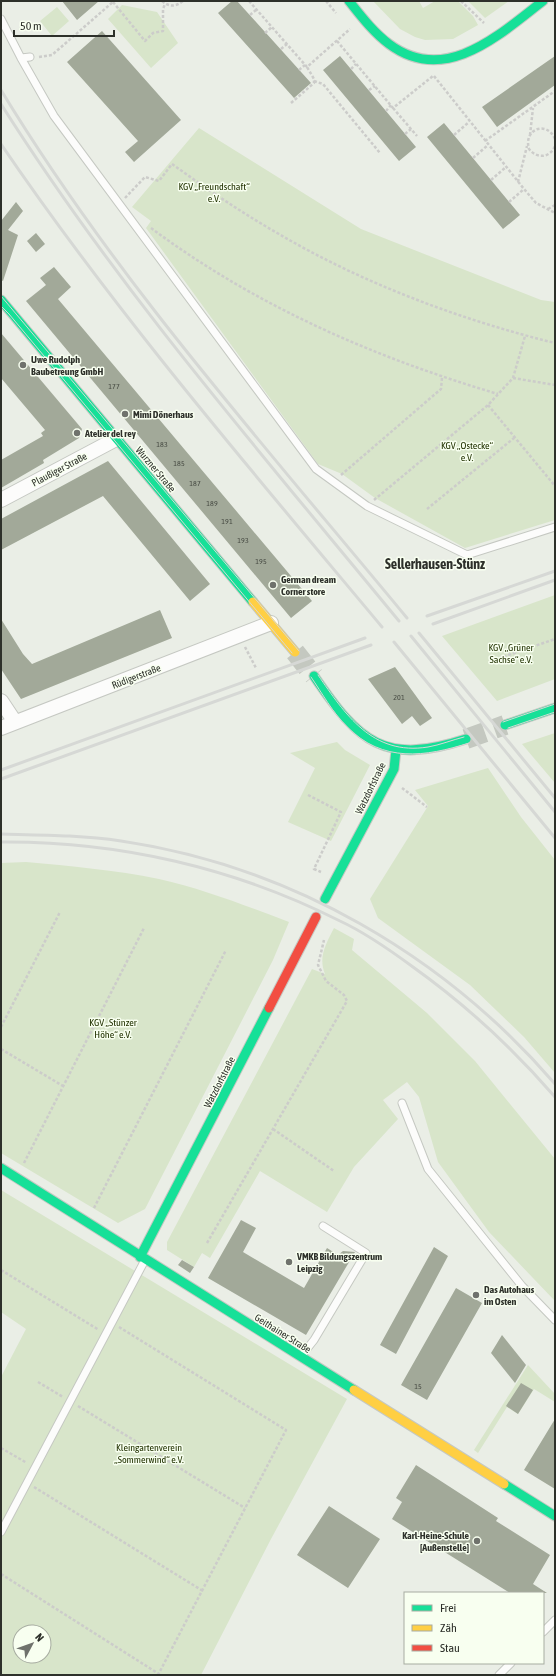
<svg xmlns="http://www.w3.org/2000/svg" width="556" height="1676" font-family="'Asap Condensed',sans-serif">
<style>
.green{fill:#d8e5ca;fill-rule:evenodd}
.building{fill:#a2a999}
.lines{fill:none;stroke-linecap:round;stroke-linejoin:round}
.secondary-tunnel{stroke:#c4c8c0;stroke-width:20;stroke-dasharray:20 10;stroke-linecap:butt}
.lane-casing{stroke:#c5c8c2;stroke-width:9}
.street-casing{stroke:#c5c8c2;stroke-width:16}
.fast-casing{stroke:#c5c8c2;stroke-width:11}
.slow-casing{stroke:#c5c8c2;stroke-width:11}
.jam-casing{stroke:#c5c8c2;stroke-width:11}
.path{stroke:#ccccca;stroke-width:2.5;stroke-dasharray:3 2;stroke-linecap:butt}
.lane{stroke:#fcfcfb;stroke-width:7}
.street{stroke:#fcfcfb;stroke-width:14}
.fast{stroke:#16e098;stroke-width:9}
.slow{stroke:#ffcf43;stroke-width:9}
.jam{stroke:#f24e42;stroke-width:9}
.tram{stroke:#d6d8d5;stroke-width:1}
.rail{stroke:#d6d8d5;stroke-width:3}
.poi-dot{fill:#6f726c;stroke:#f8fff0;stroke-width:1.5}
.labels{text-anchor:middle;stroke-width:3;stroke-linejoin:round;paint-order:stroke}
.number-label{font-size:8px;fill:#4a4e46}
.park-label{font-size:10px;fill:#213200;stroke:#f8fff0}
.poi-label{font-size:10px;font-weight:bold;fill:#2d302a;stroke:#f8fff0;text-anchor:start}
.street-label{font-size:10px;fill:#2d302a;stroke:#f8fff0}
.district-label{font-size:14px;font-weight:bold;fill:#2d302a;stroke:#f8fff0}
</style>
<rect width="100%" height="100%" fill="#eaeee6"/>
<path class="green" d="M373 1H419L423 8 435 1H458L473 16 478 25 453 39 425 40 415 37 400 29Z
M468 1H509L485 18Z
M122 5 157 12 178 43 151 68 108 19Z
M57 7 69 21 52 36 40 21Z
M199 128 361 229 541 300 555 302V520L465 548 375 498 342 474 318 464 146 228 151 221 132 207Z
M555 595V679L497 701 442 636Z
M555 733V783L522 744Z
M337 742 345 750 370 765 331 841 288 822 315 768 290 753Z
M488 768 521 817 555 860V1073L524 1037 470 985 378 918 370 899 428 806 415 790Z
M26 862C70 866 115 870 159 879 204 889 246 906 289 922L273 960 145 1209 118 1223 1 1153V863Z
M334 928 354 939 352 950 427 1013 475 1061 555 1159V1301L489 1232 438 1162 419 1097 407 1082 383 1100 398 1119 354 1167 327 1212 260 1171 210 1258 202 1253 194 1267 167 1250V1242L312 969 325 974C318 957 326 944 334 928Z
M1 1190 347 1399 271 1539 201 1675H1V1377L26 1329 1 1312ZM20 1632H44V1656H20Z
M528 1365 555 1394V1402L534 1389 518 1414 507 1407 478 1453 474 1450Z"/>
<path class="building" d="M62 1H99L77 20Z
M232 1H237L311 83 294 98 218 13Z
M102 31 181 120 134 162 125 152 138 141 67 62Z
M340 56 416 147 399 161 323 70Z
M555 56V85L497 127 482 107Z
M444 123 520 215 503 229 427 137Z
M16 202 23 211 8 230 18 235 3 281 1 280V221Z
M36 233 45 244 36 252 27 241Z
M54 267 71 287 58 299 312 601 291 618 26 301 46 285 40 278Z
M1 333 82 429 79 438 43 460 44 463 1 488V460L43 436 41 433 45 430 1 378Z
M108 461 210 584 190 601 103 496 1 550V519Z
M160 610 172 638 21 699 1 669V619L23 654 32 664Z
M395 667 432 718 420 726 412 716 402 724 368 679Z
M241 1220 256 1228 243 1252 304 1288 327 1248 338 1255 343 1251 355 1252 306 1335 208 1278Z
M434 1247 448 1256 396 1354 380 1345Z
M182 1260 194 1267 190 1273 178 1265Z
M456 1288 482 1303 427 1400 401 1385Z
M502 1335 526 1365 515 1383 491 1353Z
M521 1383 533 1390 518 1414 506 1406Z
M555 1419V1489L524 1470Z
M416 1465 498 1518 496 1521 550 1555 533 1584 547 1593H510L392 1519 402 1502 396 1498Z
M329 1506 380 1539 348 1588 297 1555Z"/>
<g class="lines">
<path class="secondary-tunnel" d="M295 652 314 676
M466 739 505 725"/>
<defs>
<path id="lane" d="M1 19 21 58 54 116 316 469 367 506 467 555 555 527
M21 58 30 57
M402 1103 428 1169 522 1286 555 1320
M302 1355 314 1340 366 1253 323 1226
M1 1532 145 1260
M543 1632 555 1620
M499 1675 511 1663"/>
<path id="street" d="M1 500 116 439
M1 701 15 722
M1 728 271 623"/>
<path id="fast" d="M349 1C361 16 373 32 389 44 445 86 499 35 543 1
M1 300 253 602
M314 676C359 742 384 766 466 739
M505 725 555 708
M325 899 394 769 396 750
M1 1168 354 1390
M140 1257 269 1008
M504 1484 555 1516"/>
<path id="slow" d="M253 602 295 652
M354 1390 504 1484"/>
<path id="jam" d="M269 1008 316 917"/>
</defs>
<use href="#lane" class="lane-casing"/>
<use href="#street" class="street-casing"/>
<use href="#fast" class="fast-casing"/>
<use href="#slow" class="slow-casing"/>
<use href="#jam" class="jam-casing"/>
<path class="path" d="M162 1C169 7 176 7 183 1
M249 1 307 67 350 29
M326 1 336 13
M461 1 484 23
M113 2 145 41 153 33 163 31V9L165 4
M250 15 256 10
M265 33 272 27
M337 41 393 108 433 76
M281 49 287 44
M39 57 52 55 114 1
M351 69 356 64
M299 70 305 65
M434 76 524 189 536 203 555 213
M314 81 323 84 380 153
M369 90 375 86
M291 103 314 83V79L307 67
M393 108 417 136
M386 111 391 105
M405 134 411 129
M454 135 469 122
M530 135 533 108
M555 139C547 120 523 129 529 149 537 159 550 158 555 146
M485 141 555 91
M473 158 488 145
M491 180 506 167
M518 182 527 146
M125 198 145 177 159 181 172 164C207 189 242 213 279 234 362 283 461 320 555 343
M509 202 524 189
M548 209 555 205
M151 228C256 306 373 357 498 394
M513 378 555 385
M488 405 555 486
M341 475 441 389 442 378
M374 500 488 405 513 378 525 336
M427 509 514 438
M245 647 256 668
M494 660 555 639
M402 788 427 807
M308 795 341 812 314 869 321 872
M1 1027 60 912
M1 1049 63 1086
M273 1129 334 1171
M24 1163 144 928
M94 1208 226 950
M207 1243 347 1001 344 995 326 981 318 965 324 940
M1 1270 99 1330
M119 1327 286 1430 158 1675
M38 1382 63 1397
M78 1406 245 1508
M1 1448 27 1463
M34 1487 203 1591
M1 1574 159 1674"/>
<use href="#lane" class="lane"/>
<use href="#street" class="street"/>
<use href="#fast" class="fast"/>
<use href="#slow" class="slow"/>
<use href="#jam" class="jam"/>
<path class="tram" d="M1 296 299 651
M1 306 9 314
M9 314 292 653
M318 675C345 714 372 756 428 747 440 745 452 740 464 737
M311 677C322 693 333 713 347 727 383 763 425 757 469 743
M503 722 555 704
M508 728 555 712"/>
<path class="rail" d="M1 90C116 280 266 447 407 618
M1 104C118 289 261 453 399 621
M1 144C116 313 251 470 382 627
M427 616 555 571
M433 624 555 580
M419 633 555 798
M411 636 555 812
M394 642 555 838
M1 770 365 638
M1 779 371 645
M1 834C41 835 81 835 121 841 290 866 444 955 555 1084
M1 842C119 841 235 868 340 921 366 933 390 950 413 967 466 1005 512 1047 555 1097"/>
</g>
<g class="poi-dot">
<circle cx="23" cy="365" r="4"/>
<circle cx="125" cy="414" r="4"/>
<circle cx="77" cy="433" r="4"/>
<circle cx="273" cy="585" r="4"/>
<circle cx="289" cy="1262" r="4"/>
<circle cx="476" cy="1295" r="4"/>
<circle cx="477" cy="1541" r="4"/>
</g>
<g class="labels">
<g class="number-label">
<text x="114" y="389">177</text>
<text x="162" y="447">183</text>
<text x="179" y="466">185</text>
<text x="195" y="486">187</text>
<text x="212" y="506">189</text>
<text x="227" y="524">191</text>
<text x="243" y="543">193</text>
<text x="261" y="564">195</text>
<text x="399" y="700">201</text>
<text x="418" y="1389">15</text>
</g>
<g class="park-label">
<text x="214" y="190">KGV „Freundschaft“<tspan x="214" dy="12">e.V.</tspan></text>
<text x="467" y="449">KGV „Ostecke“<tspan x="467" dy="12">e.V.</tspan></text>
<text x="511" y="651">KGV „Grüner<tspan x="511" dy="12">Sachse“ e.V.</tspan></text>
<text x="113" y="1026">KGV „Stünzer<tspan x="113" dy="12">Höhe“ e.V.</tspan></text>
<text x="149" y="1451">Kleingartenverein<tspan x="149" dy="12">„Sommerwind“ e.V.</tspan></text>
</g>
<g class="poi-label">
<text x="31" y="363">Uwe Rudolph<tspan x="31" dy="12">Baubetreung GmbH</tspan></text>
<text x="133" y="418">Mimi Dönerhaus</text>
<text x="85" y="437">Atelier del rey</text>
<text x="281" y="583">German dream<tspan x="281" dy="12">Corner store</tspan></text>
<text x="297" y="1260">VMKB Bildungszentrum<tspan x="297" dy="12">Leipzig</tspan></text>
<text x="484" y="1293">Das Autohaus<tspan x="484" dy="12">im Osten</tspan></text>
<text x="469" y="1539" text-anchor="end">Karl-Heine-Schule<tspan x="469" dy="12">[Außenstelle]</tspan></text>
</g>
<g class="street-label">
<text transform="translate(59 469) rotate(-28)" y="4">Plaußiger Straße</text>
<text transform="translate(156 469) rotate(50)" y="4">Wurzner Straße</text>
<text transform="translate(136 676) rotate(-21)" y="4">Rüdigerstraße</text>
<text transform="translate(370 788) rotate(-64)" y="4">Watzdorfstraße</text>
<text transform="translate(219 1082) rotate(-63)" y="4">Watzdorfstraße</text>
<text transform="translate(283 1333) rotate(32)" y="4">Geithainer Straße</text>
</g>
<g class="district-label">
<text x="435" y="569">Sellerhausen-Stünz</text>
</g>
</g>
<rect width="556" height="1676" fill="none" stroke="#2d302a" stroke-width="4"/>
<rect x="404" y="1592" width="140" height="72" fill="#f8fff0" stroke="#a7aca1"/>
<rect x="412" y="1605" width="20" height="6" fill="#16e098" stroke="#a7aca1"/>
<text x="440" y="1612" font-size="12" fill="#2d302a">Frei</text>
<rect x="412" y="1625" width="20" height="6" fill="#ffcf43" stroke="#a7aca1"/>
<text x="440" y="1632" font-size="12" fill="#2d302a">Zäh</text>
<rect x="412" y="1645" width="20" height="6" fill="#f24e42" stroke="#a7aca1"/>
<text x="440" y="1652" font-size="12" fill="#2d302a">Stau</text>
<g transform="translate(32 1644) rotate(49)"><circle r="19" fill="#f8fff0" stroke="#a7aca1"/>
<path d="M0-3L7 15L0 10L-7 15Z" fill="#6f726c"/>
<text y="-6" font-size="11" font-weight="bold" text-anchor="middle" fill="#2d302a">N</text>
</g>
<path d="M14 30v6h100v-6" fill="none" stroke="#2d302a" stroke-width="2"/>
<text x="20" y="30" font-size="12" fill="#2d302a" stroke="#f8fff0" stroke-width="3" paint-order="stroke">50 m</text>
</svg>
